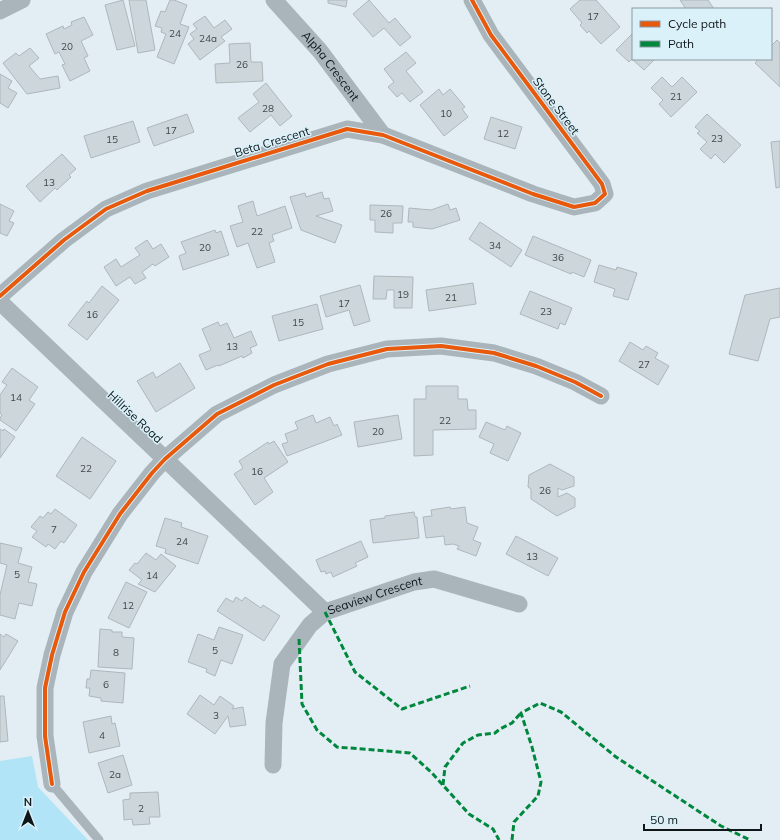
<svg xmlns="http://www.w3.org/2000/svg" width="780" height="840" font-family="Mulish,sans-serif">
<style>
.green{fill:#b1e4f6}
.building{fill:#cdd7db;stroke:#aeb7bb}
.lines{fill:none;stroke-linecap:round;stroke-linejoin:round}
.lane{stroke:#a9b5ba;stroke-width:9}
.street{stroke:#a9b5ba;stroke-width:17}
.quiet{stroke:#00873e;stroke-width:3;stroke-dasharray:6 3;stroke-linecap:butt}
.cycleway-casing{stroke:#dbf1fa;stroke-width:6}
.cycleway{stroke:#e8590c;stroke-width:4}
.labels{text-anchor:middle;stroke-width:3;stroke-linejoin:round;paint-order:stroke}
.number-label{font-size:10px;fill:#40484c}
.street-label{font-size:12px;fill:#0e1619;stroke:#dbf1fa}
</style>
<rect width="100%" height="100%" fill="#e2eef3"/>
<path class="green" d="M32 756 38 787 88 840H0V761Z"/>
<path class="building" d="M123 0 135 46 117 50 105 5Z
M129 0H146L155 50 138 53Z
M170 0H174L187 5 180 24 189 27 174 64 157 57 166 34 161 32 162 28 155 26 161 11 165 12Z
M328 0H347L346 7 328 3Z
M369 0 389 23 395 18 411 37 400 46 384 28 373 37 353 14Z
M580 0H596L620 27 601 44 589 31 587 33 580 25 582 23 570 9Z
M680 0H708L714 9H686Z
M205 16 214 28 225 20 232 29 221 37 225 41 200 60 188 44 194 39 190 34 197 29 193 24Z
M84 17 93 35 81 41 88 56 84 58 90 71 70 81 62 65 65 64 59 52 55 54 46 34 63 26 64 29 72 25 71 22Z
M633 33V59H655L644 70 632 59 629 62 616 50Z
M777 40 780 43V87L755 63 759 59H771V46Z
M250 43 251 62H262L263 81 216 83 215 64 230 63 229 44Z
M30 48 39 58 29 66 40 79 58 76 60 88 27 94 3 63 16 53 19 56Z
M406 52 416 63 406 71 423 92 410 102 402 93 397 97 388 87 394 82 384 69Z
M0 74 12 81 8 88 17 93 8 108 0 103Z
M662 77 672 87 682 77 697 92 671 117 659 104 663 100 651 88Z
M266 83 292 116 280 126 271 115 250 132 238 118 259 102 253 94Z
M439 89 443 95 450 89 465 107 462 109 468 117 444 136 420 105Z
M187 114 194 132 154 146 147 128Z
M707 114 741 145 724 163 715 154 711 159 700 149 707 142 697 133 700 131 695 127Z
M491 117 522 127 515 149 484 139Z
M133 121 140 142 91 158 84 136Z
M780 141V187L776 188 771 142Z
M62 154 76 169 69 175 71 177 57 190 55 188 40 202 26 186Z
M322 192 324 199 329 198 333 211 316 216 342 225 335 243 301 230 290 197 305 193 306 197Z
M253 201 257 216 285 206 292 228 272 235 274 241 269 243 275 262 257 268 248 243 237 247 230 226 243 222 238 206Z
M0 204 14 211 9 221 14 223 7 236 0 233Z
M448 204 450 210 456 208 460 220 432 229 413 227V222H408L409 208 431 210Z
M370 205 403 206 402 223H393V233L375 232V220H370Z
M480 222 522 250 511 267 469 239Z
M215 230 216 233 221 231 229 255 183 270 179 256 186 253 181 242Z
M533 236 591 260 584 277 572 272 571 274 525 255Z
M147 240 153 249 161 244 169 257 155 266 153 264 142 272 146 278 135 284 130 277 116 286 104 267 116 259 121 267 140 255 135 248Z
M599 265 616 270 617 267 637 273 628 300 613 296 615 289 594 282Z
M374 276 413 277 412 308H394V290H387L386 299H373Z
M473 283 476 304 429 311 426 290Z
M360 285 370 321 354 326 349 310 326 317 320 296Z
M102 286 119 300 87 340 68 325 87 301 89 303Z
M780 288V317L770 319 758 361 729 354 745 295Z
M530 291 572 308 565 325 560 323 558 329 520 314Z
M317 304 323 329 279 341 272 316Z
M218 322 220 326 227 323 234 338 251 331 257 345 250 348 252 353 243 358 242 356 219 366 218 365 206 370 199 355 211 350 202 329Z
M630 342 643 350 646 346 658 353 655 358 669 366 658 385 619 361Z
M180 363 195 388 156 412 137 381 153 372 156 378Z
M12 368 38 387 29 400 35 404 16 431 0 420V418L2 415 0 413V395L7 385 2 382Z
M426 386H458V399H467L468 410H476V429L433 430V455L414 456V399H426Z
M313 415 316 423 330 417 334 426 337 424 342 435 287 456 282 444 288 442 285 434 298 429 295 422Z
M398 415 402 439 358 447 354 422Z
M486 422 505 430 507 426 521 433 508 461 490 453 494 444 479 437Z
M0 429 3 431 4 429 15 437 0 458Z
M82 437 116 461 90 499 56 476Z
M274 441 288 462 264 478 273 492 255 505 234 474 243 468 239 461 268 442 269 444Z
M550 464 574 477V486L562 490 558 488V497L567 493 575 498V507L557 516 531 499V489L528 487 529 475Z
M450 507 451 509 465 507 467 523 478 527 473 540 481 543 476 556 457 549 459 546 453 544 445 545 444 536 426 538 423 517 432 516 431 510Z
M55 509 77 525 64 543 61 541 55 549 48 544 46 547 32 537 37 531 31 527 40 516 43 518 48 512 51 514Z
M414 512 415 517H417L419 538 373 543 370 520 385 518V516Z
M165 518 182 523 181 527 208 536 198 564 165 553 166 549 156 546Z
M516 536 558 558 548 576 506 554Z
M361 541 368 557 355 563 357 566 333 577 331 572 326 574 325 571 321 572 316 560Z
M0 543 22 548 18 563 32 567 28 582 37 584 32 606 19 603 15 619 0 615V595L7 565 0 563Z
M146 553 156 560 161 554 176 566 155 592 138 584 142 580 129 570 135 563 137 564Z
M126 582 147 592 129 628 108 618Z
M236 597 242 601 245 597 261 608 263 605 280 616 264 641 217 611 226 598 233 602Z
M219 627 243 635 232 664 221 660 215 676 206 672 207 669 188 662 198 634 214 640Z
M100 629 112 630V632H122V637L134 638 132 669 98 667Z
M0 634 4 637 6 634 18 641 0 670Z
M91 670 125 673 123 703 101 701V698L89 696 90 688H86L87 679H90Z
M200 695 214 705 220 696 234 706 232 709 243 707 246 725 230 727 228 716 215 734 187 714Z
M0 696H4L8 741 0 742Z
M111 716 112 724 115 723 120 746 89 753 83 722Z
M123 755 132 785 108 793 98 763Z
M158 792 160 817H149L150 824 133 825 132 819 124 820 123 800 130 799V793Z"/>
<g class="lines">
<path class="lane" d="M52 784 99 840"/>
<g class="street">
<path id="s1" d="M274 0 320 51 383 135"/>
<path d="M0 11 22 0"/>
<path d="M0 296 64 240 106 209 147 191 347 129 383 135 533 194 574 207 595 203 605 194 602 184 491 35 472 0"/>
<path d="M0 302 165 459 325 612"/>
<path id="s2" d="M273 765 274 723 282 664 310 625 325 612 414 582 434 579 519 604"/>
<path d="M52 784 45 736V688L52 655 65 612 84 572 120 514 152 473 165 459 217 414 274 385 328 364 387 349 441 346 494 353 536 366 575 382 601 396"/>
</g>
<path class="quiet" d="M325 612 355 672 402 709 470 686
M299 639 302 704 317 730 337 747 410 753 432 773 469 814 493 829 499 840
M443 785 445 767 463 743 478 735 495 733 500 729 512 723 521 713
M512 840 514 822 538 796 541 782 532 747 521 713 540 703 561 712 616 757 721 826 750 840"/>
<defs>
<path id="cycleway" d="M0 296 64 240 106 209 147 191 347 129 383 135 533 194 574 207 595 203 605 194 602 184 491 35 472 0
M52 784 45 736V688L52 655 65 612 84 572 120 514 152 473 165 459 217 414 274 385 328 364 387 349 441 346 494 353 536 366 575 382 601 396"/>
</defs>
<use href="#cycleway" class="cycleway-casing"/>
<use href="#cycleway" class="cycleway"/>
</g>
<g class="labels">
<g class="number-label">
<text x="593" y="20">17</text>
<text x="175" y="37">24</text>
<text x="208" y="42">24a</text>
<text x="67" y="50">20</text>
<text x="242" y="68">26</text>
<text x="676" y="100">21</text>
<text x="268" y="112">28</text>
<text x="446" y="117">10</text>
<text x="171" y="134">17</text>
<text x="503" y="137">12</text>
<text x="717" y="142">23</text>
<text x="112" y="143">15</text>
<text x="49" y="186">13</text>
<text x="386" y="217">26</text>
<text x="257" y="235">22</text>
<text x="495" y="249">34</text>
<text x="205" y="251">20</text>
<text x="558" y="261">36</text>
<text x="403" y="298">19</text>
<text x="451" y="301">21</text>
<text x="344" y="307">17</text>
<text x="546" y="315">23</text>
<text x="92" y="318">16</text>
<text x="298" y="326">15</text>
<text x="232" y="350">13</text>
<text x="644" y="368">27</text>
<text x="16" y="401">14</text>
<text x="445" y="424">22</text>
<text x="378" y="435">20</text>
<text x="86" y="472">22</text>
<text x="257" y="475">16</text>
<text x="545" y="494">26</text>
<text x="54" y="533">7</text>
<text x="182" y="545">24</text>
<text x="532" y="560">13</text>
<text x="17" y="578">5</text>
<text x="152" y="579">14</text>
<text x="128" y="609">12</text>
<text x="215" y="654">5</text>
<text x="116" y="656">8</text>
<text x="106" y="688">6</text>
<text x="216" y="719">3</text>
<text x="102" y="739">4</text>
<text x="115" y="778">2a</text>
<text x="141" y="812">2</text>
</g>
<g class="street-label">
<text dy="4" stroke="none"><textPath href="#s1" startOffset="87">Alpha Crescent</textPath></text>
<text transform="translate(556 106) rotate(53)" y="4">Stone Street</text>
<text transform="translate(272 142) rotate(-17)" y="4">Beta Crescent</text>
<text transform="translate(135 417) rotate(43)" y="4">Hillrise Road</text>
<text dy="4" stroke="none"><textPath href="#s2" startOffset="222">Seaview Crescent</textPath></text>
</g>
</g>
<rect x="632" y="8" width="140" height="52" fill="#dbf1fa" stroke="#8999a0"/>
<rect x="640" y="21" width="20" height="6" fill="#e8590c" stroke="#8999a0"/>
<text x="668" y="28" font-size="12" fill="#0e1619">Cycle path</text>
<rect x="640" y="41" width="20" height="6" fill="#00873e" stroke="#8999a0"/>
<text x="668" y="48" font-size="12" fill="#0e1619">Path</text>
<g transform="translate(28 812)" stroke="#dbf1fa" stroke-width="3" paint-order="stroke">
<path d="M0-3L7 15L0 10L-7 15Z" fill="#0e1619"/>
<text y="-6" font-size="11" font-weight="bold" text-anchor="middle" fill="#0e1619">N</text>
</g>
<path d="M644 824v6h117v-6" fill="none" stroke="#0e1619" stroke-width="2"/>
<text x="650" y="824" font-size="12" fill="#0e1619" stroke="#dbf1fa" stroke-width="3" paint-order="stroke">50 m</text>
</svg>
